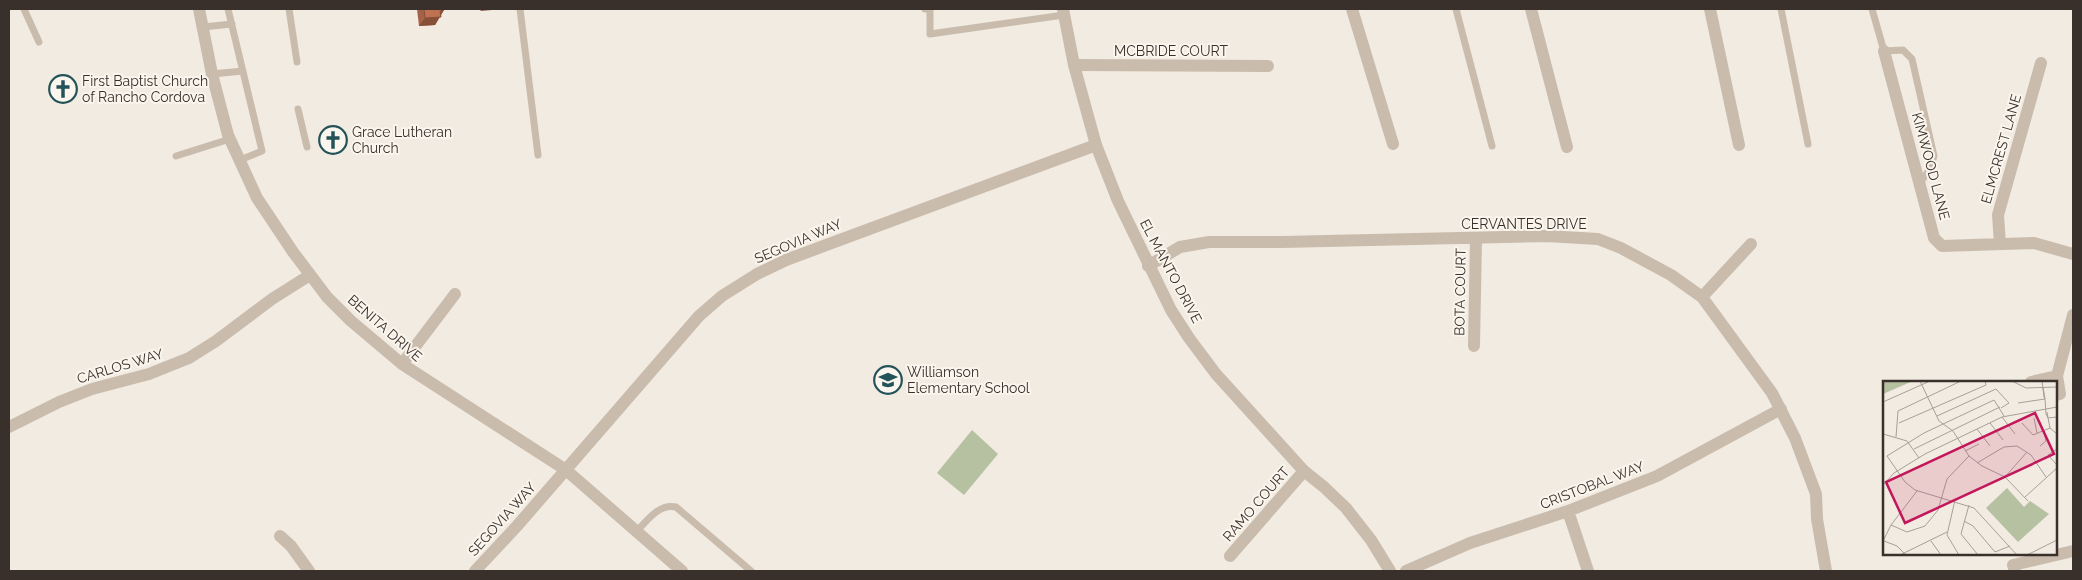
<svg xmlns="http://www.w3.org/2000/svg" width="2082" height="580" font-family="Raleway,sans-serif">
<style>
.green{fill:#b5c1a1}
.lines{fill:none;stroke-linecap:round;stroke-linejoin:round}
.service{stroke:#cabcad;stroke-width:7}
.minor{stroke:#cabcad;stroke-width:12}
.tertiary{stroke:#cabcad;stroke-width:12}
.wall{fill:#a46247}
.shaded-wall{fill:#865039}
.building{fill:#bf7252;stroke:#865039}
.labels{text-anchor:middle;stroke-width:4;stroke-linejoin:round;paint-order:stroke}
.street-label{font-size:14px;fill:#39302b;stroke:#faf5ed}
.poi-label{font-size:14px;fill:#39302b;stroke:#faf5ed;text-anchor:start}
.inset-road{fill:none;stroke:#a8a098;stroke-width:1}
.view{fill:#c2185b;fill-opacity:0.15;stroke:#c2185b;stroke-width:2.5}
.inset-edge{fill:none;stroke:#39302b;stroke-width:2.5}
</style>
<rect width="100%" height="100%" fill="#f2ebe1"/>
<path class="green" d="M972 430 998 454 964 495 937 473Z"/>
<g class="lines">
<path class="service" d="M24 9 39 42
M228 9 262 151 240 160
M289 9 297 62
M520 9 538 155
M925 9H930V34L1064 15
M1456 9 1492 146
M1781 9 1808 144
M1872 9 1884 51 1903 50 1912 59 1934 156 1930 169 1920 183
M203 27 232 24
M212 74 243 71
M298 109 307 147
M176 156 230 139
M637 531C647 521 659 503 676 507L751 571"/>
<path class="minor" d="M199 9 212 74 228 135 257 198 293 252 327 297 351 321 402 364 566 470 682 571
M1352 9 1393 144
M1531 9 1567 147
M1710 9 1739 145
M1884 51 1934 238 1942 246 2034 243 2073 254
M1074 65 1268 66
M2000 244 1998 215 2041 63
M1148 266 1180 247 1209 242H1282L1546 236 1598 239 1621 248 1671 275 1702 297 1772 393 1795 438 1816 494 1817 519 1826 571
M1702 297 1751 244
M1474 346 1476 239
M402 364 455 294
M2031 382 2057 376
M2056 395 2060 394 2057 376 2073 315
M9 427 59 402 92 389 149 374 189 358 216 341 272 299 310 275
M1568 511 1588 571
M280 536 291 546 309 571
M1230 556 1304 471
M475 571 517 526 699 316 722 296 757 274 786 260 1096 145
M1406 571 1470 543 1568 511 1657 476 1781 409
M2015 571 2013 565 2073 551"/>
<path class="tertiary" d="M1063 9 1074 65 1096 145 1118 201 1171 310 1189 338 1216 374 1304 471 1324 487 1346 508 1371 540 1390 571"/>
</g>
<path class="wall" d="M417 9H444V10L435 25 419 26Z"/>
<path class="shaded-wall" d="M482 9H504L480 11Z
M444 10 435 25 419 26 425 18 440 11Z"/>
<path class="building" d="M424 9H444V10L440 11 441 17 425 18Z"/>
<defs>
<symbol id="church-ring" viewBox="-11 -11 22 22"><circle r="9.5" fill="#faf5ed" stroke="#235258" stroke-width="1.5"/><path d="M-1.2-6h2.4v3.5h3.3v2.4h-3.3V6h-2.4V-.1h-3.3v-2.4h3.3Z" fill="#235258"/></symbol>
<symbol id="school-ring" viewBox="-11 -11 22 22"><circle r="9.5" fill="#faf5ed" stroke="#235258" stroke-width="1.5"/><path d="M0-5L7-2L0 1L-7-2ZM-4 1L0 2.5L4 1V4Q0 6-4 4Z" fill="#235258"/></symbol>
</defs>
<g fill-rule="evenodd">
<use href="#church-ring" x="47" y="73" width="32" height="32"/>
<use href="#church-ring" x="317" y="124" width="32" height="32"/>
<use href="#school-ring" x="872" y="364" width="32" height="32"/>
</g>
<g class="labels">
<g class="street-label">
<text x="1171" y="56">MCBRIDE COURT</text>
<text transform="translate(2001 149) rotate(-74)" y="5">ELMCREST LANE</text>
<text transform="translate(1931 166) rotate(75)" y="5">KIMWOOD LANE</text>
<text x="1524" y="229">CERVANTES DRIVE</text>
<text transform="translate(798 241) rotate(-23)" y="5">SEGOVIA WAY</text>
<text transform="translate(1171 271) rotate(62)" y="5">EL MANTO DRIVE</text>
<text transform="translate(1460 292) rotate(-89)" y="5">BOTA COURT</text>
<text transform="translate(385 328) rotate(41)" y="5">BENITA DRIVE</text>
<text transform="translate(120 366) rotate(-17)" y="5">CARLOS WAY</text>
<text transform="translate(1592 485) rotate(-21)" y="5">CRISTOBAL WAY</text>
<text transform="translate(1256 504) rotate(-49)" y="5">RAMO COURT</text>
<text transform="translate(502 519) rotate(-48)" y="5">SEGOVIA WAY</text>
</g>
<g class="poi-label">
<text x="82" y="86">First Baptist Church<tspan x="82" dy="16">of Rancho Cordova</tspan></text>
<text x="352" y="137">Grace Lutheran<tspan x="352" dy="16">Church</tspan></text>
<text x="907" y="377">Williamson<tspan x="907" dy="16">Elementary School</tspan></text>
</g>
</g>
<g transform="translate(1883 381)">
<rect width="174" height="174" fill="#f2ebe1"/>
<path d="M0 0H30L0 13ZM124 107 141 126 147 120 166 133 135 161 103 127Z" fill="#b5c1a1"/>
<path class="inset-road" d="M37 0 56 40 70 50 86 75 99 85 122 96 145 120M129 0 143 7 174 6M159 0 161 16 162 18 160 6M0 21 47 0M135 22 162 18 163 33 165 37 164 31M54 35 113 8 126 22 118 27M121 35 111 19 41 52 4 75 22 101 32 109 91 127 134 174M119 36 132 53M174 36 165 37 167 47 174 53M151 37 154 52M16 42 103 4 102 0M107 42 120 59M139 42 150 54 167 47M94 48 107 65M0 53 24 60 36 77M13 56 15 30 78 0M157 65 163 60 161 50M31 68 117 26M174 68 165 74 174 84M82 70 96 63M94 82 121 66 134 65 148 74 163 96M122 96 144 71M0 104 11 92 42 73 119 36 174 26M142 116 174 87M72 119 64 154 76 174M86 124 78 153 95 174M81 140 90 145 112 171 127 165M8 144 24 151 42 145 55 129 64 98 86 75M0 160 8 144 34 110M1 160 14 165 23 174M48 160 58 174M17 174 64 151M144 174 174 159"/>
<path class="view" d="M152 32 171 73 22 142 3 101Z"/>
<rect width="174" height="174" class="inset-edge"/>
</g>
<rect width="2082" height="580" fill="none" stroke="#39302b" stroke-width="20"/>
</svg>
